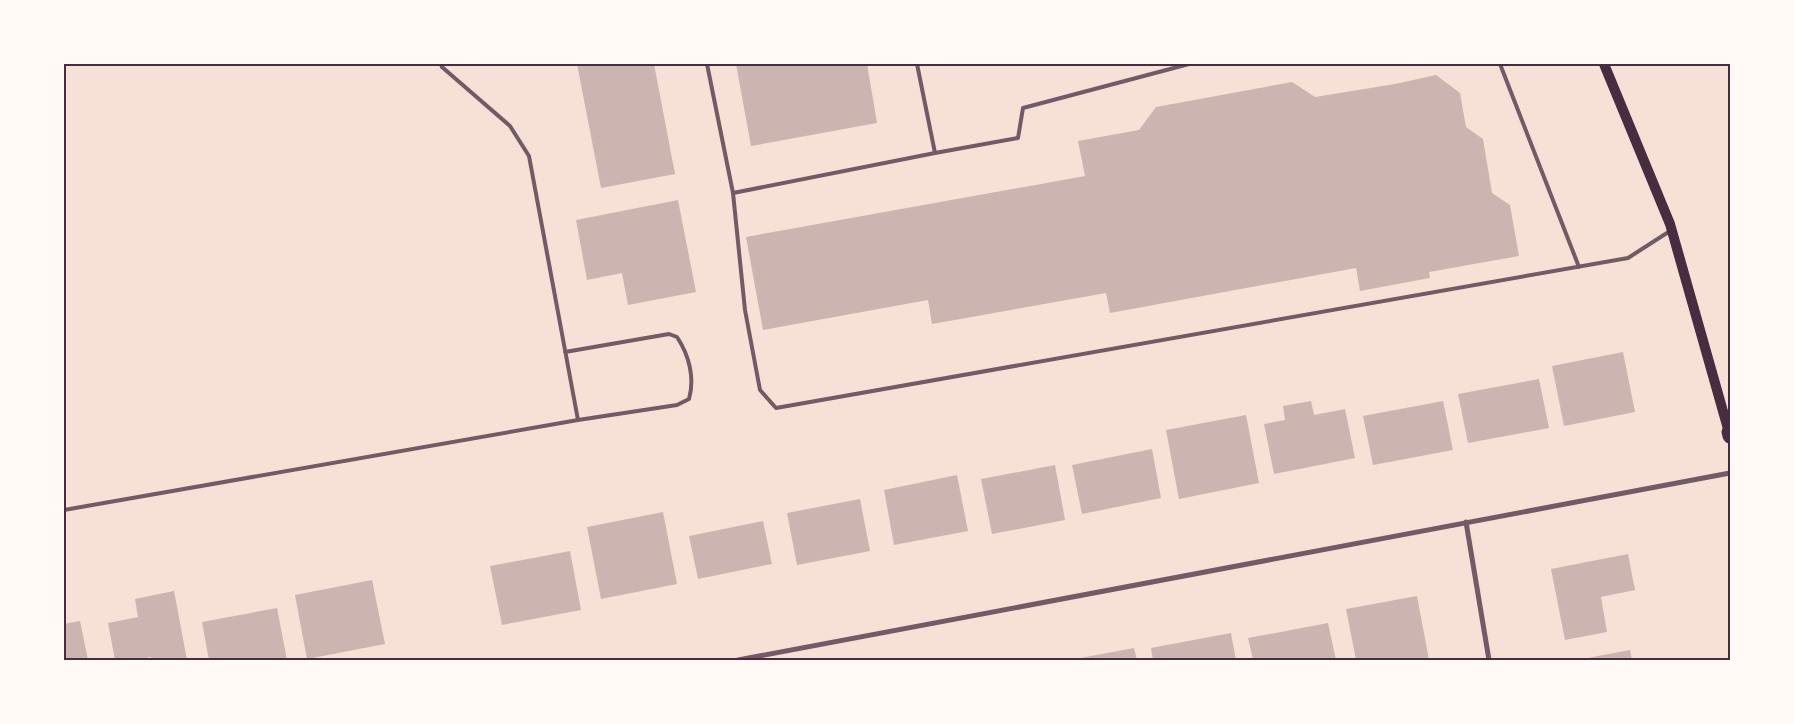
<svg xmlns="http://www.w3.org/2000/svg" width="1794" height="724" font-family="'Asap Condensed',sans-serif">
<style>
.building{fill:#ccb4b1}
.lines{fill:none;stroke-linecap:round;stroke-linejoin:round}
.service{stroke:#755966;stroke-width:4}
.minor{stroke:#755966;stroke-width:5}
.secondary{stroke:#4a2c40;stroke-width:10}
.motorway{stroke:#4a2c40;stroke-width:15}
.neatline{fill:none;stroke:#4a2c40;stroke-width:2}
</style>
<rect width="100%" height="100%" fill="#f7e1d7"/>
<path class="building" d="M577 64H654L675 174 601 188Z
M736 64H867L877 123 751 146Z
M1436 75 1460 93 1466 127 1483 139 1492 193 1510 205 1519 256 1429 272 1430 278 1360 291 1356 268 1110 313 1106 293 932 324 928 300 763 330 746 237 1085 176 1078 141 1139 130 1156 107 1292 82 1315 97 1395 84Z
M678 200 696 292 628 305 622 273 587 280 576 220Z
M1623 352 1635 412 1564 426 1552 366Z
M1539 379 1549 428 1468 443 1458 394Z
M1311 401 1314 415 1345 409 1355 458 1274 474 1264 424 1285 420 1283 406Z
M1443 401 1453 450 1373 465 1363 416Z
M1246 415 1259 483 1179 499 1166 430Z
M1152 449 1161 498 1082 514 1072 465Z
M1055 465 1065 520 992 534 981 479Z
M957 475 968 531 894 545 884 490Z
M860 499 870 551 797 565 787 513Z
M663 512 677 584 601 599 587 527Z
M763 521 772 564 698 579 689 536Z
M570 551 581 610 502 625 490 566Z
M1628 554 1635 590 1601 597 1607 632 1565 640 1551 569Z
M372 580 385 644 307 659 295 595Z
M174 591 187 660H152L151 657 133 660H115L108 623 138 617 135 599Z
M1417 596 1429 660H1356L1346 609Z
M277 608 287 660H209L202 622Z
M80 621 88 660H64V624Z
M1328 623 1336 660H1253L1248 638Z
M1231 633 1236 660H1153L1151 648Z
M1134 648 1137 660H1075V659Z
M1630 650 1632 660H1582V659Z"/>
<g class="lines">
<path class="service" d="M707 64 733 193 935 153
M917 64 935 153 1018 138 1023 108 1189 64
M1500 64 1579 267
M733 193 745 310 760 390 776 408 1628 258 1670 231
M565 352 669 334 677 337C689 355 695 378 689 399L677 405 578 420
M64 510 578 420 529 156 510 126 442 67 441 64"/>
<path class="minor" d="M1466 522 1489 660
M738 660 1730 473"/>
<path class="secondary" d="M1604 64 1670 224 1730 436"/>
<path class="motorway" d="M1729 432 1730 436"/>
</g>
<rect width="1794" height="724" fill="none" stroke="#fffaf5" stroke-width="130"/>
<rect x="65" y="65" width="1664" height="594" class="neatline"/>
</svg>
